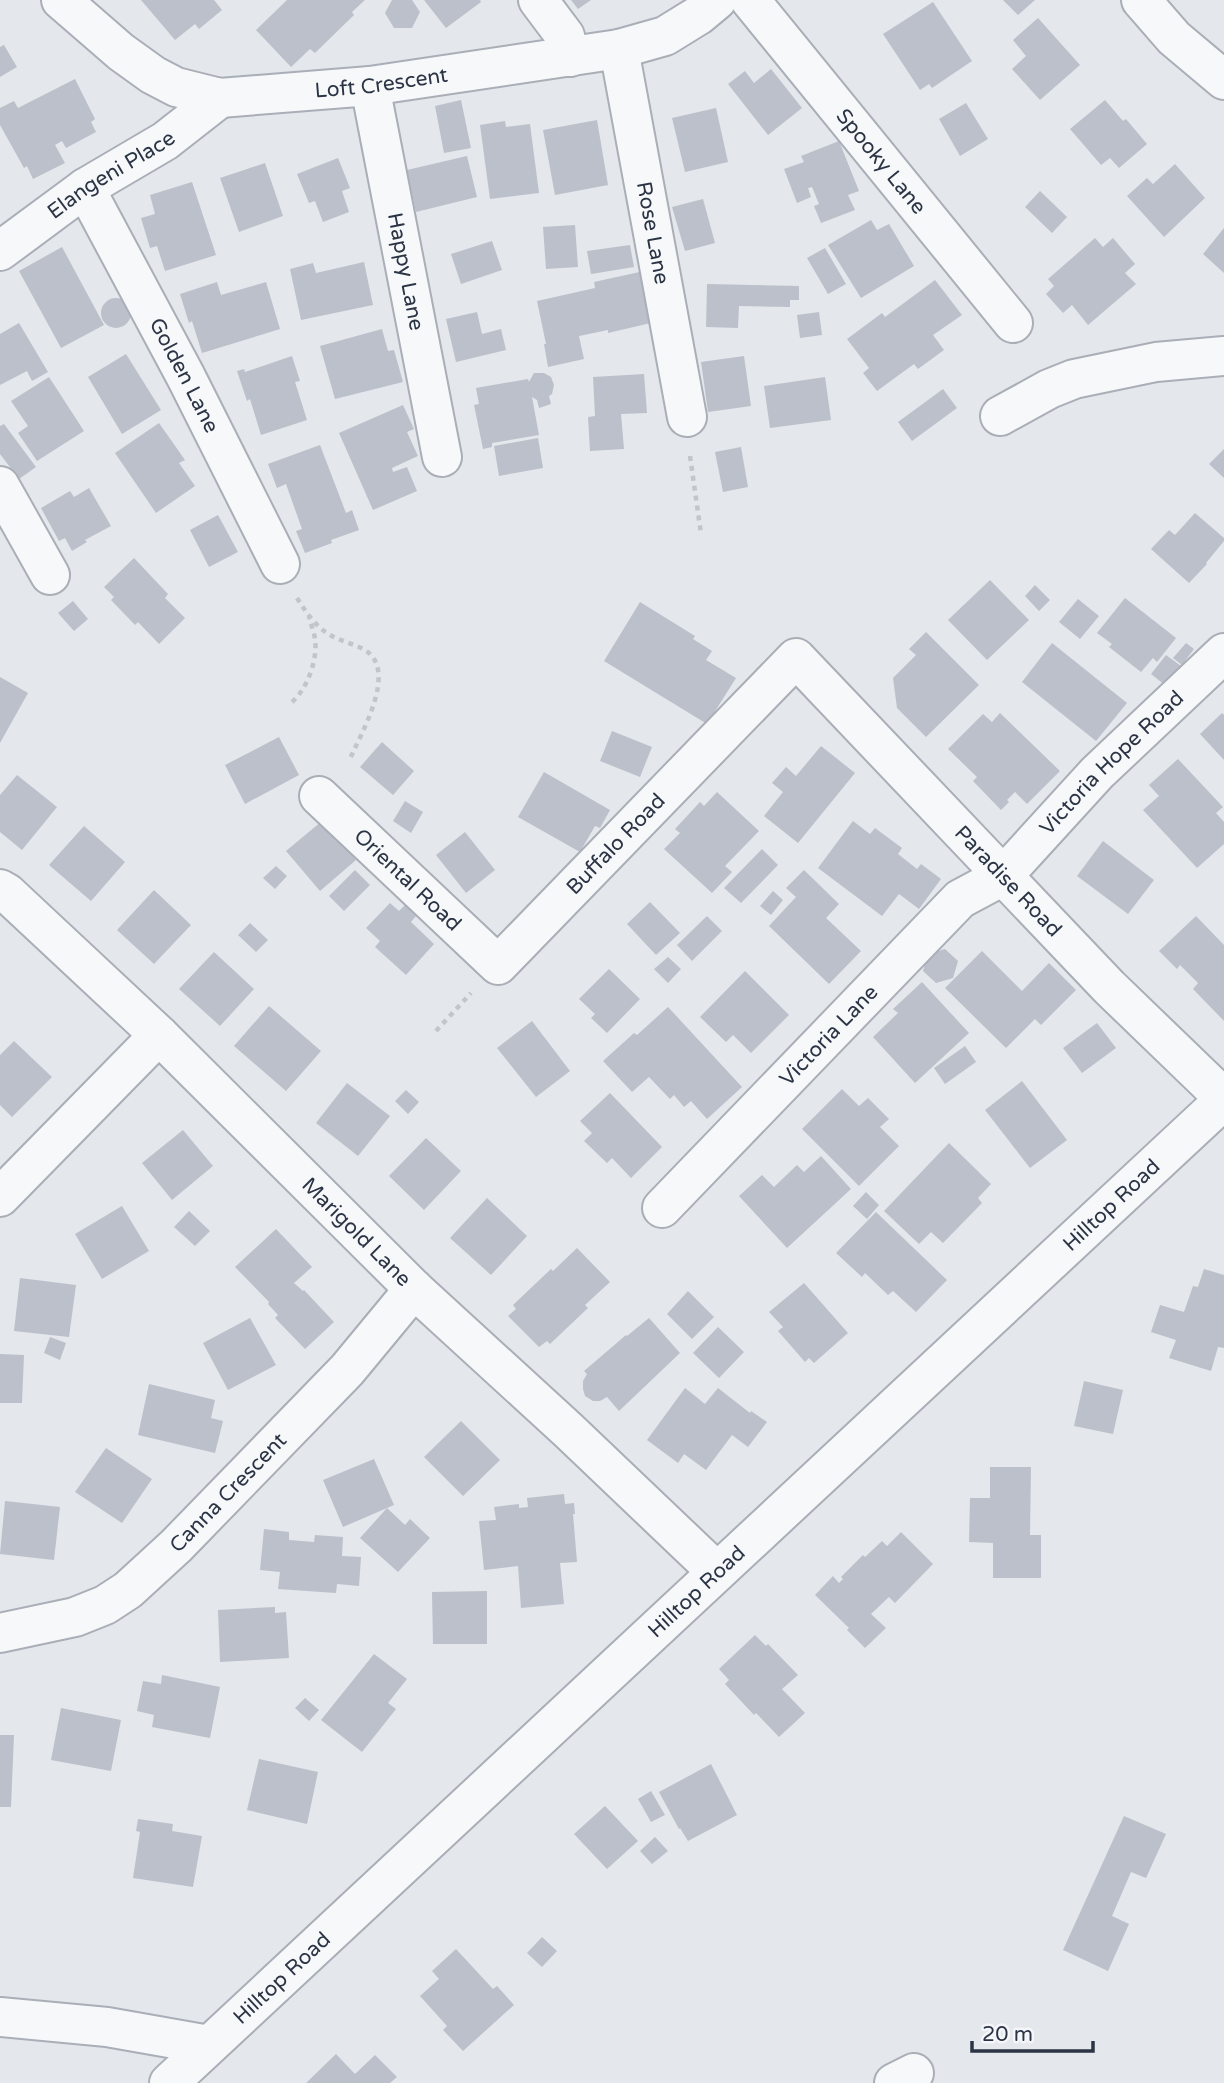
<svg xmlns="http://www.w3.org/2000/svg" width="1224" height="2083" font-family="'Varela Round',sans-serif">
<style>
.building{fill:#bbc0ca}
.lines{fill:none;stroke-linecap:round;stroke-linejoin:round}
.minor-casing{stroke:#a9aeb7;stroke-width:42}
.path{stroke:#c2c5cb;stroke-width:4.5;stroke-dasharray:5 5;stroke-linecap:butt}
.minor{stroke:#f7f8fa;stroke-width:38}
.labels{text-anchor:middle;stroke-width:7;stroke-linejoin:round;paint-order:stroke}
.street-label{font-size:21px;fill:#2b3445;stroke:#f4f6f9}
</style>
<rect width="100%" height="100%" fill="#e4e7ec"/>
<path class="building" d="M141 0H214L222 10 199 29 195 24 175 40Z
M287 0H365L352 12 354 15 315 53 310 49 291 67 256 30Z
M392 0H412L420 12 412 28H394L385 13Z
M424 0H480L481 2 446 28Z
M571 0H591L578 9Z
M1003 0H1035L1018 15Z
M933 2 972 61 932 88 929 84 920 90 883 34Z
M1038 18 1080 65 1040 100 1012 69 1026 56 1013 40Z
M4 45 17 67 0 77V47Z
M771 69 802 108 768 135 728 84 745 71 754 83Z
M75 79 95 119 91 122 96 132 66 148 62 141 55 145 65 163 33 179 27 166 24 168 0 125V108L14 101 18 108Z
M461 100 471 148 444 153 435 106Z
M1105 100 1123 121 1126 119 1147 144 1119 168 1110 158 1101 165 1070 129Z
M966 103 988 139 960 156 939 119Z
M716 108 728 162 685 172 672 118Z
M597 120 608 185 555 195 543 130Z
M505 121 506 127 530 124 539 193 490 199 480 125Z
M839 141 859 191 848 195 855 210 821 223 814 206 819 204 812 187 808 188 811 197 797 203 784 169 804 162 801 156Z
M467 156 477 197 416 212 407 170Z
M338 158 350 188 342 191 349 212 323 222 315 201 309 203 297 174Z
M265 163 283 216 239 232 220 178Z
M1175 164 1205 198 1164 237 1127 196 1147 178 1153 184Z
M192 182 216 255 165 271 157 246 150 248 141 218 155 214 150 195Z
M1040 191 1067 217 1052 233 1025 207Z
M703 199 715 243 685 251 672 207Z
M871 220 877 230 889 224 914 266 861 298 828 245Z
M575 225 578 267 546 269 543 227Z
M1224 228V273L1203 254Z
M1095 238 1103 247 1113 238 1135 264 1125 273 1136 284 1088 325 1072 305 1063 313 1046 294 1054 286 1048 279Z
M492 241 502 270 461 284 451 254Z
M630 245 634 267 591 274 587 251Z
M62 247 104 325 61 348 19 271Z
M825 248 846 284 828 294 807 258Z
M364 262 373 305 301 320 290 269 313 263 316 273Z
M644 271 655 322 608 333V330L579 336 584 359 548 367 544 344H546L537 301 595 288 594 282Z
M935 280 962 315 933 335 944 350 918 369 914 364 877 391 863 373 869 368 847 339 882 313 885 317Z
M217 282 221 295 266 282 280 329 202 353 192 321 189 323 180 294Z
M707 284 799 286V300H790V307L739 306 738 328 706 327Z
M101 313a15 15 0 1 1 30 0a15 15 0 1 1-30 0Z
M477 312 482 334 501 329 506 350 456 362 446 319Z
M819 312 822 335 800 338 797 315Z
M19 323 48 372 32 381 27 371 0 385V334Z
M382 329 388 351 394 350 403 382 335 399 320 346Z
M126 354 161 410 122 434 88 377Z
M292 356 300 381 295 382 307 420 261 435 250 399 247 401 237 371 244 369 245 372Z
M744 356 751 406 708 412 701 362Z
M534 373H544L551 377 554 385 552 394 549 396 551 404 539 408 537 400 532 397 539 435 492 443V447L483 449 474 405 479 404 476 388 528 379 529 382Z
M644 374 647 413 621 414 624 449 590 451 588 417 595 416 593 377Z
M49 377 84 431 37 461 18 433 28 426 11 401Z
M825 377 831 420 770 428 764 386Z
M943 389 957 408 912 441 898 422Z
M403 405 414 429 407 432 418 456 392 468 393 472 407 467 417 491 373 510 339 433Z
M159 423 185 460 179 463 195 486 156 513 115 453Z
M4 424 36 467 19 479 0 454V426Z
M538 438 543 468 499 476 494 446Z
M320 445 346 513 352 510 359 530 331 540 332 543 305 553 296 531 302 529 286 484 277 488 268 464Z
M741 447 748 487 723 492 715 452Z
M1224 449V478L1209 464Z
M89 488 111 526 85 540 87 542 72 551 65 538 59 541 41 508 70 491 74 497Z
M1195 513 1224 538V541L1206 563 1207 564 1189 583 1151 549 1169 530 1175 535Z
M218 515 238 552 209 567 190 530Z
M134 558 168 594 165 598 185 618 159 644 138 622 135 625 111 600 114 597 104 587Z
M990 580 1029 620 987 660 948 620Z
M1035 585 1050 600 1039 611 1025 596Z
M1125 598 1176 638 1157 662 1153 658 1141 672 1109 647 1112 644 1097 633Z
M1078 599 1099 616 1080 639 1059 622Z
M73 601 88 619 74 631 58 613Z
M640 602 695 636 693 639 712 651 706 660 736 678 707 724 604 661Z
M926 632 979 685 926 737 897 708 893 678 916 655 909 649Z
M1052 643 1127 703 1096 741 1022 682Z
M1186 643 1194 649 1182 665 1173 658Z
M1166 655 1181 666 1173 677 1170 689 1151 674Z
M0 677 28 693 0 743Z
M1000 713 1060 771 1027 804 1015 792 1007 800 1009 802 1001 810 973 781 977 777 948 749 983 714 992 722Z
M1222 713 1224 715V760L1200 734Z
M612 731 652 747 640 777 600 761Z
M279 737 299 775 245 804 225 765Z
M382 742 414 771 393 795 360 767Z
M821 746 855 773 798 843 764 816 783 792 772 783 786 767 796 776Z
M1178 759 1223 807 1216 813 1224 822V844L1197 868 1143 810 1159 796 1149 785Z
M544 772 610 810 600 828 595 826 580 852 518 817Z
M17 775 57 807 22 850 0 832V795Z
M717 792 759 831 725 866 732 872 712 893 664 849 680 833 675 829 700 802 704 806Z
M405 801 423 812 411 833 393 821Z
M322 821 356 860 320 891 286 851Z
M853 821 870 834 875 828 902 848 898 854 917 869 921 864 941 879 919 909 899 894 882 916 818 868Z
M84 826 125 862 91 901 49 865Z
M465 832 495 870 466 893 436 855Z
M1103 841 1154 880 1128 914 1077 876Z
M762 849 778 865 741 903 724 888Z
M276 866 287 876 275 889 263 878Z
M355 870 370 885 344 911 329 896Z
M804 870 839 904 826 918 861 951 829 984 769 926 796 897 786 888Z
M154 890 191 925 154 964 117 930Z
M773 891 783 900 771 915 760 906Z
M650 902 680 933 656 955 627 924Z
M390 903 399 911 405 905 416 916 411 922 434 944 406 975 375 947 380 941 366 928Z
M707 916 722 931 692 961 677 945Z
M1196 916 1224 945V1021L1193 989 1198 983 1180 965 1177 969 1159 951Z
M250 923 268 940 256 952 238 935Z
M945 949 958 961 953 978 936 983 923 971 928 954Z
M982 951 1022 991 1049 963 1076 990 1041 1025 1035 1019 1006 1048 945 988Z
M214 952 254 989 220 1026 179 989Z
M668 957 681 969 668 983 654 969Z
M609 969 640 999 607 1033 591 1018 595 1014 579 999Z
M745 971 789 1015 751 1053 733 1035 726 1042 700 1017Z
M922 982 969 1033 915 1083 873 1037 898 1013 893 1009Z
M269 1006 321 1051 286 1091 234 1046Z
M668 1007 742 1087 707 1119 691 1101 684 1107 674 1095 670 1099 649 1077 632 1092 603 1061 634 1033 637 1035Z
M532 1021 570 1071 536 1097 497 1048Z
M1097 1023 1116 1048 1082 1073 1063 1048Z
M14 1041 52 1077 12 1117 0 1105V1055Z
M965 1046 976 1062 945 1084 934 1068Z
M1022 1081 1067 1140 1030 1168 985 1110Z
M347 1083 390 1116 358 1156 316 1123Z
M842 1089 859 1106 868 1098 889 1119 880 1127 899 1146 859 1186 802 1129Z
M406 1090 419 1102 408 1114 395 1101Z
M610 1093 662 1147 631 1178 612 1158 607 1163 584 1141 592 1133 580 1121Z
M183 1130 213 1166 172 1200 142 1163Z
M426 1138 461 1171 424 1210 389 1176Z
M949 1143 991 1184 978 1198 982 1203 943 1243 931 1232 919 1244 884 1211Z
M821 1156 851 1189 787 1248 739 1196 762 1175 774 1187 797 1165 804 1172Z
M866 1192 879 1205 867 1219 853 1206Z
M487 1198 527 1236 491 1275 450 1238Z
M122 1206 149 1251 102 1279 75 1234Z
M189 1211 210 1231 195 1246 174 1227Z
M876 1212 947 1280 916 1312 893 1291 888 1295 865 1273 862 1277 836 1253Z
M276 1229 312 1267 294 1283 303 1291 304 1290 334 1322 305 1349 275 1318 278 1315 268 1304 269 1302 235 1267Z
M577 1248 610 1282 585 1305 588 1308 550 1344 547 1341 539 1347 508 1316 516 1309 513 1305 551 1269 553 1271Z
M1204 1269 1224 1275V1348L1218 1347 1211 1371 1169 1358 1176 1340 1151 1332 1160 1305 1184 1312 1193 1286 1198 1287Z
M20 1278 76 1285 69 1337 14 1331Z
M804 1283 848 1333 814 1363 809 1358 805 1362 778 1331 783 1327 769 1312Z
M688 1291 714 1317 692 1339 667 1314Z
M250 1318 276 1365 228 1390 203 1343Z
M649 1318 680 1353 619 1411 607 1397 600 1401H593L585 1396 583 1389V1381L587 1374 584 1371 626 1335 627 1336Z
M718 1327 744 1352 719 1378 693 1353Z
M50 1337 66 1343 60 1360 44 1353Z
M0 1354 24 1355 22 1403H0Z
M1084 1381 1123 1390 1113 1434 1074 1426Z
M149 1384 215 1400 211 1418 223 1421 215 1453 138 1435Z
M685 1388 705 1404 718 1388 750 1413 751 1411 767 1422 748 1447 732 1435 706 1470 684 1454 678 1463 647 1440Z
M461 1421 500 1460 463 1496 424 1457Z
M106 1448 152 1479 122 1523 75 1492Z
M374 1459 394 1505 343 1527 323 1480Z
M990 1467H1031L1030 1535H1041V1578H993V1543L969 1542 970 1498H990Z
M564 1494 565 1504 574 1503 575 1514H573L577 1562 560 1563 564 1604 521 1608 518 1566 484 1570 479 1521 496 1520 494 1507 519 1504V1508L528 1507 527 1498Z
M5 1501 60 1507 54 1560 0 1554Z
M387 1508 405 1525 410 1519 430 1538 398 1572 360 1538Z
M264 1529 289 1532V1540L314 1542 315 1535 343 1537 342 1556 361 1557 359 1586 337 1584 336 1593 278 1589 280 1572 260 1570Z
M901 1532 933 1564 895 1603 889 1597 871 1614 886 1628 865 1648 847 1630 849 1628 815 1595 833 1576 839 1583 843 1579 841 1577 863 1555 865 1557 882 1541 887 1546Z
M487 1591V1644H433L432 1592Z
M275 1607V1613L286 1612 289 1658 220 1662 218 1610Z
M755 1635 766 1646 768 1644 798 1675 782 1689 805 1713 779 1737 756 1713 754 1715 725 1684 729 1680 719 1669Z
M374 1654 407 1679 388 1703 396 1709 362 1752 321 1720Z
M162 1675 220 1687 210 1738 152 1727 154 1715 137 1711 143 1681 161 1684Z
M305 1698 319 1710 309 1721 295 1708Z
M61 1708 121 1720 111 1771 51 1760Z
M0 1735H14L11 1807H0Z
M259 1759 318 1772 307 1824 247 1810Z
M711 1764 737 1815 688 1841 680 1828 679 1829 659 1792Z
M651 1791 665 1815 651 1822 638 1799Z
M605 1806 638 1841 607 1869 574 1834Z
M1124 1816 1166 1834 1146 1878 1131 1872 1112 1916 1129 1924 1108 1971 1063 1950Z
M138 1819 173 1824 172 1831 202 1836 193 1887 133 1878 140 1832 136 1831Z
M655 1837 668 1851 652 1864 640 1851Z
M542 1937 557 1951 542 1967 527 1953Z
M456 1949 493 1989 497 1986 514 2005 463 2051 443 2030 447 2026 420 1996 439 1979 432 1971Z
M336 2054 355 2074 375 2055 397 2077 390 2083H306Z"/>
<g class="lines">
<defs>
<g id="minor">
<path id="s1" d="M61 0 121 52 153 75 176 87 220 98 370 86 619 49 665 36 699 15 717 0"/>
<path d="M538 0 565 36 570 57"/>
<path id="s2" d="M750 0 1013 323"/>
<path d="M1141 0 1174 38 1224 80"/>
<path id="s3" d="M619 49 687 417"/>
<path id="s4" d="M370 86 442 457"/>
<path id="s5" d="M85 188 186 377 280 564"/>
<path id="s6" d="M0 251 85 188 165 141 220 98"/>
<path d="M1000 416 1049 389 1074 379 1156 362 1224 356"/>
<path d="M0 486 50 575"/>
<path id="s7" d="M319 796 498 965 796 658 1109 987 1224 1098"/>
<path id="s8" d="M0 889 7 893 159 1035 414 1289 568 1430 716 1571"/>
<path d="M0 1197 159 1035"/>
<path id="s9" d="M662 1208 960 899 1003 876 1097 773 1224 653"/>
<path id="s10" d="M0 1633 75 1617 105 1605 128 1590 176 1546 347 1370 414 1289"/>
<path d="M0 2017 107 2027 209 2045"/>
<path id="s11" d="M169 2083 1224 1100"/>
<path d="M894 2083 914 2073"/>
</g>
</defs>
<use href="#minor" class="minor-casing"/>
<path class="path" d="M690 456 701 534
M297 598C306 612 315 626 330 635 341 641 354 644 365 650 399 671 360 735 349 761
M292 702C307 689 318 660 315 639 314 632 311 624 309 617
M436 1031 471 993"/>
<use href="#minor" class="minor"/>
</g>
<g class="labels">
<g class="street-label">
<text dy="7" stroke="none"><textPath href="#s1" startOffset="352">Loft Crescent</textPath></text>
<text dy="7" stroke="none"><textPath href="#s2" startOffset="208">Spooky Lane</textPath></text>
<text dy="7" stroke="none"><textPath href="#s6" startOffset="135">Elangeni Place</textPath></text>
<text dy="7" stroke="none"><textPath href="#s3" startOffset="187">Rose Lane</textPath></text>
<text dy="7" stroke="none"><textPath href="#s4" startOffset="189">Happy Lane</textPath></text>
<text dy="7" stroke="none"><textPath href="#s5" startOffset="212">Golden Lane</textPath></text>
<text dy="7" stroke="none"><textPath href="#s9" startOffset="635">Victoria Hope Road</textPath></text>
<text dy="7" stroke="none"><textPath href="#s7" startOffset="415">Buffalo Road</textPath></text>
<text dy="7" stroke="none"><textPath href="#s7" startOffset="122">Oriental Road</textPath></text>
<text dy="7" stroke="none"><textPath href="#s7" startOffset="982">Paradise Road</textPath></text>
<text dy="7" stroke="none"><textPath href="#s9" startOffset="240">Victoria Lane</textPath></text>
<text dy="7" stroke="none"><textPath href="#s11" startOffset="1288">Hilltop Road</textPath></text>
<text dy="7" stroke="none"><textPath href="#s8" startOffset="495">Marigold Lane</textPath></text>
<text dy="7" stroke="none"><textPath href="#s10" startOffset="276">Canna Crescent</textPath></text>
<text dy="7" stroke="none"><textPath href="#s11" startOffset="721">Hilltop Road</textPath></text>
<text dy="7" stroke="none"><textPath href="#s11" startOffset="154">Hilltop Road</textPath></text>
</g>
</g>
<path d="M972 2041v10h121v-10" fill="none" stroke="#2b3445" stroke-width="3.5"/>
<text x="982" y="2041" font-size="21" fill="#2b3445" stroke="#f4f6f9" stroke-width="5" paint-order="stroke">20 m</text>
</svg>
